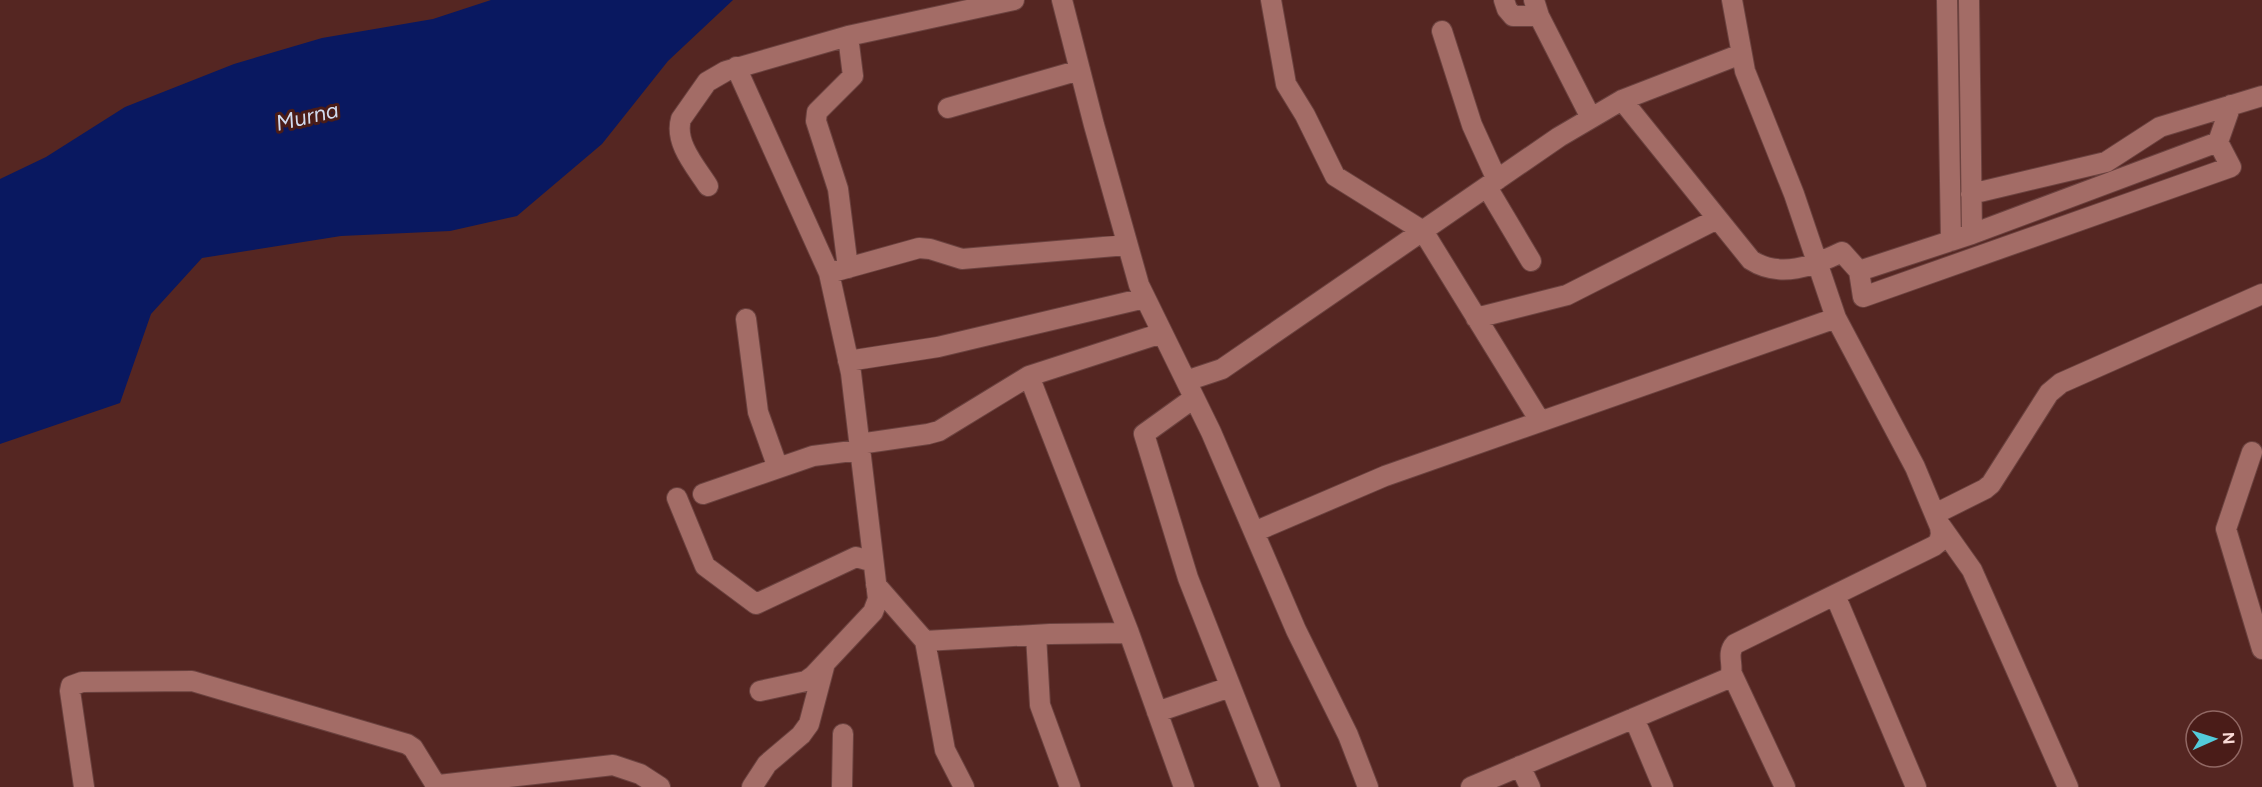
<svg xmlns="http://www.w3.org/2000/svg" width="2262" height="787" font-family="Figtree,sans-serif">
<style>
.water{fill:#091860}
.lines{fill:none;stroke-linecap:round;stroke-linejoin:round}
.street-casing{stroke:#6b423f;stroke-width:22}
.street{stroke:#a36c66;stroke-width:20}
.labels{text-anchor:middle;stroke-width:6;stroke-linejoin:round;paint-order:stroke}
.water-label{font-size:22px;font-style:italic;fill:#d1dbf0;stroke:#4a1c18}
</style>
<rect width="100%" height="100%" fill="#552622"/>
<path class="water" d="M491 0H733L668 61 602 144 517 216 450 231 341 236 202 258 151 314 120 403 0 444V179L46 157 125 107 234 64 322 38 433 19Z"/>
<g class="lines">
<defs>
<path id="street" d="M1062 0 1094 125 1139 285 1211 432 1296 630 1348 735 1368 787
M1271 0 1286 84 1305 115 1335 176 1423 231 1540 421
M1504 0 1507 9 1513 16H1539
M1534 0 1539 16 1591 118
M1947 0 1951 241
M1969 0 1972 234
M1442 31 1472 125 1497 180
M736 67 829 273 851 373 878 599 873 612 813 676 806 681 760 691
M1622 100 1751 260C1780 279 1813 266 1842 252L1859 271 1863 297 2231 167 2218 142 2231 105
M948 108 1080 70
M708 186C696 167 674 143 681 119L707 82 726 71 848 36 1014 0
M1487 187 1531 261
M1971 194 2106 162 2160 127 2262 96
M848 268 838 189 816 121 817 112 853 76 848 36
M1859 271 1972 234 2218 142
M829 273 919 248 930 249 962 259 1127 245
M1476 318 1567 295 1717 219
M746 319 758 412 778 468
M848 361 938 347 1145 298
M1029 376 1129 633 1184 787
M1186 381 1222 369 1559 137 1622 100 1741 54
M1194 398 1144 434 1188 578 1270 787
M859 444 928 434 939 431 1029 376 1162 333
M2252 452 2226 529 2262 649
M703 494 813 456 860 450
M677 498 705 566 756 604 856 557 873 562
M1935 514 1985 489 1991 484 2049 393 2061 383 2262 294
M1938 522 1972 570 2068 787
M1254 532 1385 476 1836 318
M876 585 925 641 945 750 964 787
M1835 595 1916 787
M1036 635 1040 705 1070 787
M925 641 1050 634 1129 633
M1732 674 1785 787
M1157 712 1230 687
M1634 718 1663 787
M1520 766 1530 787
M84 787 70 691 71 686 82 682 192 681 407 744 413 748 434 782 439 785 613 765 640 774 660 787
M752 787 767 764 801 735 809 724 824 667
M842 787 843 734
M1471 787 1729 678C1736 667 1725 655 1735 644L1934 546 1939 542 1941 534 1940 527 1915 467 1836 318 1794 194 1745 71 1732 0"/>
</defs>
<use href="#street" class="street-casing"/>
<use href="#street" class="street"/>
</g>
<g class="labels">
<g class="water-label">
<text transform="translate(307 116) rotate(-13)" y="8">Murna</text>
</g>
</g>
<g transform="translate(2214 739) rotate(87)"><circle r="28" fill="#4a1c18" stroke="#916864" stroke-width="1.5"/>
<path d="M0-4.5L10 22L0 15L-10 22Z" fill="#53cbda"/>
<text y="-9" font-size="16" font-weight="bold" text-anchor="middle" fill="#fbdbd7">N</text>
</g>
</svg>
